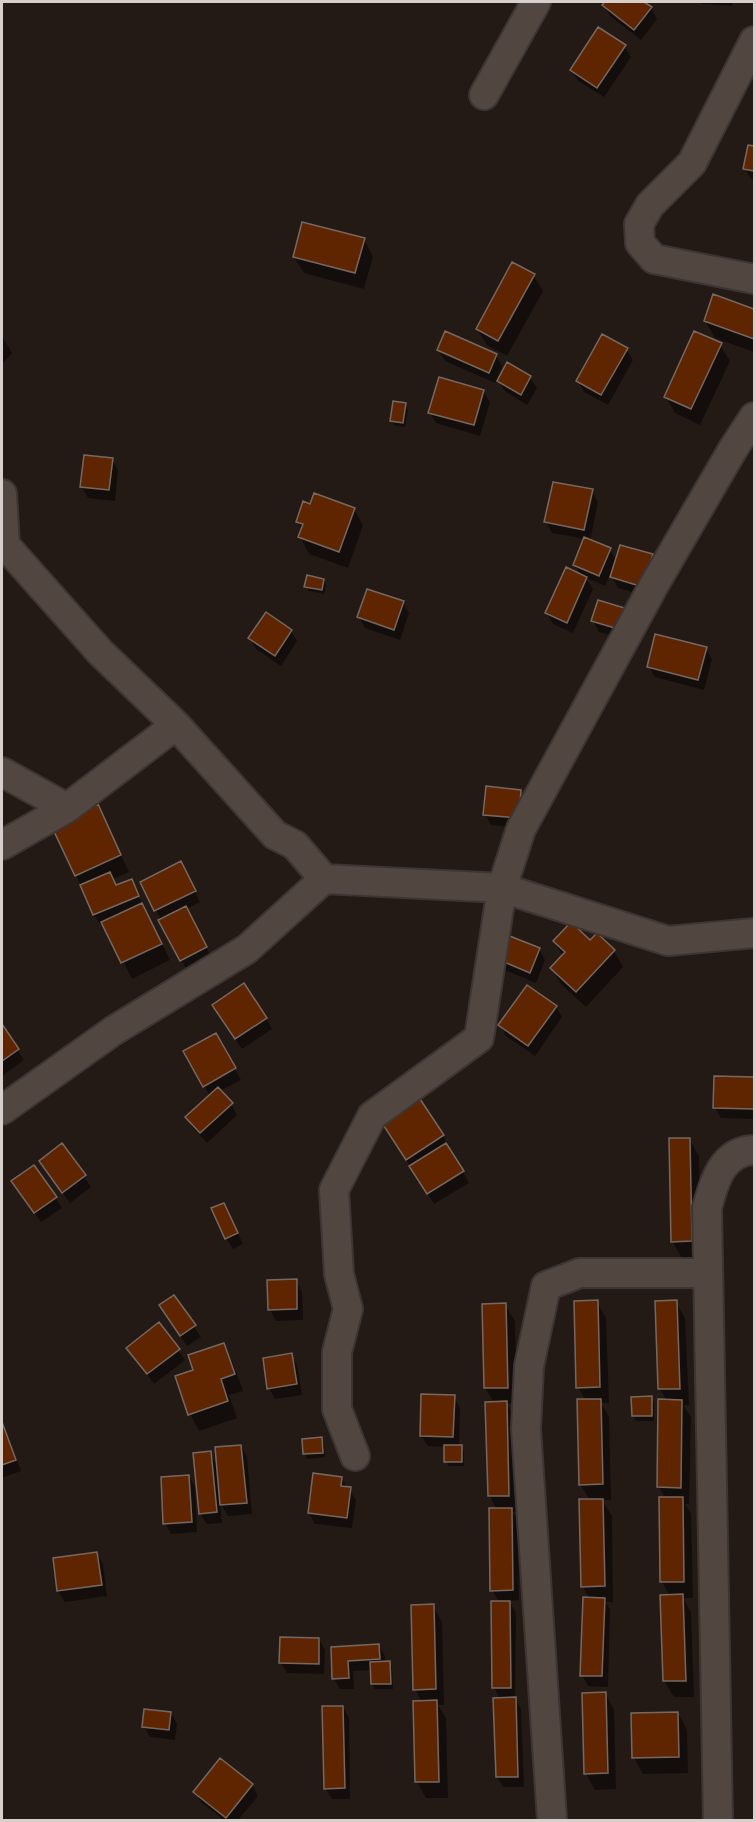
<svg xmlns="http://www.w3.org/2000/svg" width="756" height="1822" font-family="Overpass,sans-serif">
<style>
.shadow{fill:#0007}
.building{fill:#5f2500;stroke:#756862;stroke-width:1.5}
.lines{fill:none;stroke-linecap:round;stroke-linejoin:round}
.minor-casing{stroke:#3d3533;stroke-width:32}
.minor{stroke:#524640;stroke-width:28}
</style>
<rect width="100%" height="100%" fill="#241a15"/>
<path class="shadow" d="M607 2H642L651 8 657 19 641 40 610 16 604 5Z
M700 2H733L732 6 702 4Z
M624 46 631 57 604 97 578 81 572 70Z
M749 147 754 148V180L751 179 744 168Z
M364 240 373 256 364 289 304 273 294 257Z
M533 275 543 291 507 356 487 345 477 329Z
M714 296 754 311V352L715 338 705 321Z
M2 336 12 353 2 364Z
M720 345 730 361 700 425 675 413 666 397Z
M626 349 633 360 608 405 584 392 578 381Z
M438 350 496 355 502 366 495 383 445 361Z
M508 364 530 378 537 388 527 405 505 391 498 381Z
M483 391 490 402 480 436 436 423 430 413Z
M405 405 408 410 405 427 394 425 391 420Z
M112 460 118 470 115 501 88 498 82 487Z
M592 491 598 502 590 541 610 550 617 561 652 556 658 567 649 597 618 588 610 574 605 586 586 578 593 589 573 633 553 624 547 613 581 576 575 565 585 539 552 533 546 522Z
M311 506 354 509 363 525 348 568 309 554 300 537 302 530 298 522Z
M324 580 326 585 324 594 309 591 306 586Z
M599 602 631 641 599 632 593 621Z
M403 603 409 613 400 640 365 628 359 617Z
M291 631 297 641 281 666 256 649 250 638Z
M706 649 712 659 704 690 655 677 648 666Z
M520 791 527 802 524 828 491 825 485 814Z
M97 806 129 872 113 879 117 887 131 881 170 960 132 979 104 924 101 925 94 915 76 875Z
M186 874 200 902 186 909 212 958 187 971 142 882Z
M554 941 590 942 614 951 623 967 586 1007 561 984 552 968 563 956Z
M539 949 545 960 536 983 505 970 499 959Z
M556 1007 562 1017 535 1056 506 1036 500 1025Z
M220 1016 266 1018 272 1029 242 1049Z
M2 1027 24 1060 2 1076Z
M215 1035 241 1080 220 1091 231 1104 237 1115 207 1143 193 1128 187 1117 210 1096 185 1051Z
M716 1078 754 1079V1119L721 1118 715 1108Z
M419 1101 443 1136 469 1183 434 1204 393 1139Z
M689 1139 699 1156 701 1257 682 1258 672 1241Z
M62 1146 91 1187 70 1203 41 1162Z
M19 1192 55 1197 62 1208 41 1222Z
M224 1205 243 1244 233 1249 226 1238Z
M296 1281 302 1292 303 1320 276 1321 270 1310Z
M174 1297 201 1337 187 1346 161 1306Z
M597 1302 606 1318 609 1403H601L609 1417 611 1500H602L612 1516 613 1602H606L610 1610 608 1687 588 1686 582 1675 590 1599 582 1586 590 1500 580 1484 586 1401 578 1387Z
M657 1302H676L685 1318 689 1405H683L691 1417 689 1504H685L691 1514 693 1598H683L691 1612 694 1697H674L664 1681 670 1596 662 1582 665 1498 659 1487 667 1401 660 1389Z
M484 1305H505L515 1321 517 1404H507L515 1419 518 1512H513L518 1520 519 1600 509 1601 516 1613 515 1698 521 1709 524 1787H503L497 1777 500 1699 494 1687 499 1602 492 1590 497 1510 490 1496 494 1403 485 1388Z
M223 1345 232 1361 243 1391 229 1395 237 1418 199 1431 190 1414 195 1371Z
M128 1348 178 1350 185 1360 154 1384Z
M291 1355 297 1365 302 1395 275 1399 269 1388Z
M454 1397 460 1408 459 1447H461L464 1452V1466H449L446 1461V1447L428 1446 421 1436Z
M651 1398 654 1403V1421H636L633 1416Z
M2 1423 21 1471 2 1478Z
M321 1439 324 1444 325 1457 307 1459 305 1454Z
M241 1446 247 1457 252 1514 228 1516 220 1502 222 1523 207 1524 200 1514 210 1453 218 1467Z
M189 1476 195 1487 197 1532 171 1534 165 1523Z
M341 1478 356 1500 352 1528 315 1524 309 1513Z
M97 1554 103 1564 107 1596 65 1602 58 1591Z
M433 1606 442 1622 444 1705H438L446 1718 448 1798H426L417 1782 415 1703 422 1702 415 1689Z
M319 1639 325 1650 324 1674 287 1673 281 1663Z
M379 1646 385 1656V1663H389L392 1667 393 1689H375L372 1684V1670L353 1671 354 1689H340L334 1679 332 1648Z
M605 1693 614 1710 616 1789 595 1790 586 1774Z
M343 1707 349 1718 350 1799H332L325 1788Z
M171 1713 177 1724 175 1740 150 1737 144 1727Z
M678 1713 687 1730 688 1773 643 1774 634 1758Z
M252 1785 258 1796 238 1820H224L202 1803 195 1792Z"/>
<path class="building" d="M605 2H644L652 7 634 30 602 5Z
M598 27 626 45 597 88 570 70Z
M748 145 754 146V171L743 169Z
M302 222 365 238 355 273 293 257Z
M512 262 535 274 498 341 476 329Z
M713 294 754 309V339L704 321Z
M445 331 497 354 489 373 437 350Z
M694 331 722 343 691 409 664 397Z
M602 334 628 348 601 395 576 381Z
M507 362 531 376 521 395 497 381Z
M439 377 484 390 474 425 428 413Z
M393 401 406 403 403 423 390 421Z
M84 455 113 458 109 490 80 487Z
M553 482 593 489 584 530 544 522Z
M314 493 355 508 339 552 298 537 303 524 296 522 303 501 310 504Z
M584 537 611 548 599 576 573 565Z
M620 545 653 554 643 587 610 577Z
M566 567 587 577 567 623 545 613Z
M307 575 324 579 322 590 304 587Z
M367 589 404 601 394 630 357 617Z
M598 600 631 610 625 631 591 621Z
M266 612 292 630 275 656 248 638Z
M655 634 707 647 698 680 647 667Z
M486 786 521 790 519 818 483 815Z
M98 804 121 855 75 876 51 825Z
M181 861 196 891 154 911 140 882Z
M110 872 116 885 132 879 139 896 93 915 80 885Z
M142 903 162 944 121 963 101 922Z
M186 906 207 947 180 961 158 920Z
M571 922 590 940 597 933 615 950 576 992 550 968 565 952 553 941Z
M507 935 540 948 530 973 497 959Z
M244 983 267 1018 235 1039 212 1005Z
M527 985 557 1006 528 1046 498 1025Z
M2 1024 19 1049 2 1061Z
M216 1033 236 1068 203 1087 183 1051Z
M714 1076 754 1077V1109L713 1108Z
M218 1087 233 1103 200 1133 185 1117Z
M420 1099 444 1135 406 1160 382 1123Z
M669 1138H690L692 1241 671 1242Z
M62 1143 86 1175 62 1193 39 1161Z
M446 1143 464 1171 427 1194 409 1166Z
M34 1165 57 1197 34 1213 11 1181Z
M224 1203 238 1233 225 1239 211 1208Z
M297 1279V1309L268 1310 267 1280Z
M174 1295 196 1325 180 1336 159 1305Z
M598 1300 600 1387 576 1388 574 1301Z
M677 1300 680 1389H658L655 1301Z
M506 1303 508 1388H484L482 1304Z
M159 1322 180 1349 147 1374 126 1348Z
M224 1343 235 1374 221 1379 228 1401 188 1415 175 1376 193 1370 188 1355Z
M292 1353 297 1384 267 1389 263 1358Z
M421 1394 455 1395 453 1437 420 1436Z
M652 1396V1416H632L631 1397Z
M577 1399H601L603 1484 579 1485Z
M658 1399 682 1400 681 1488 657 1487Z
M507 1401 509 1496H488L485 1402Z
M2 1422 16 1460 2 1465Z
M322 1437 323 1453 303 1454 302 1439Z
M241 1445 247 1503 220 1505 215 1447Z
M444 1445H462V1462H444Z
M211 1451 217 1512 199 1514 193 1453Z
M313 1473 342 1477 341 1486 351 1487 347 1518 308 1513Z
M189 1475 192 1522 163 1524 161 1477Z
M659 1497H683L684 1582H660Z
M579 1499H603L605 1586 581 1587Z
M489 1508H512L513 1590 490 1591Z
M97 1552 102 1585 57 1591 53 1558Z
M683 1594 686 1681H663L660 1595Z
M583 1597 605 1598 602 1676H580Z
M491 1601H510L511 1688H492Z
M434 1604 436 1689 413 1690 411 1605Z
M280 1637 319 1638V1664L279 1663Z
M379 1644 380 1659 348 1661 349 1678 332 1679 331 1647Z
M390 1661 391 1684H371L370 1662Z
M606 1692 608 1773 584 1774 582 1693Z
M516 1697 518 1777H496L493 1698Z
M437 1700 439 1782H415L413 1701Z
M322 1706H343L345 1788 324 1789Z
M144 1709 171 1712 169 1730 142 1727Z
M678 1712 679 1757 632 1758 631 1713Z
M220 1758 253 1784 226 1818 193 1792Z"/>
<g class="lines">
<defs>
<path id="minor" d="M754 41 692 163 650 205 639 224 640 243 654 259 754 279
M484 95 536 2
M2 494 5 545 100 652 176 725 275 835 295 845 324 879
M2 772 67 808
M2 845 67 808 176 725
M2 1110 113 1031 247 949 324 879 502 888 668 941 754 933
M355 1456 337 1409V1352L348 1309 339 1274 334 1190 372 1116 479 1038 502 888 521 829 654 585 733 449 754 417
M552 1820 526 1429 529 1366 546 1286 580 1273H708
M718 1820 707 1208C714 1182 722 1151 754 1150"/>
</defs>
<use href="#minor" class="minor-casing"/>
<use href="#minor" class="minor"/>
</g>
<rect width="756" height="1822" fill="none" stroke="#d7cfcc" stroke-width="6"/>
</svg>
